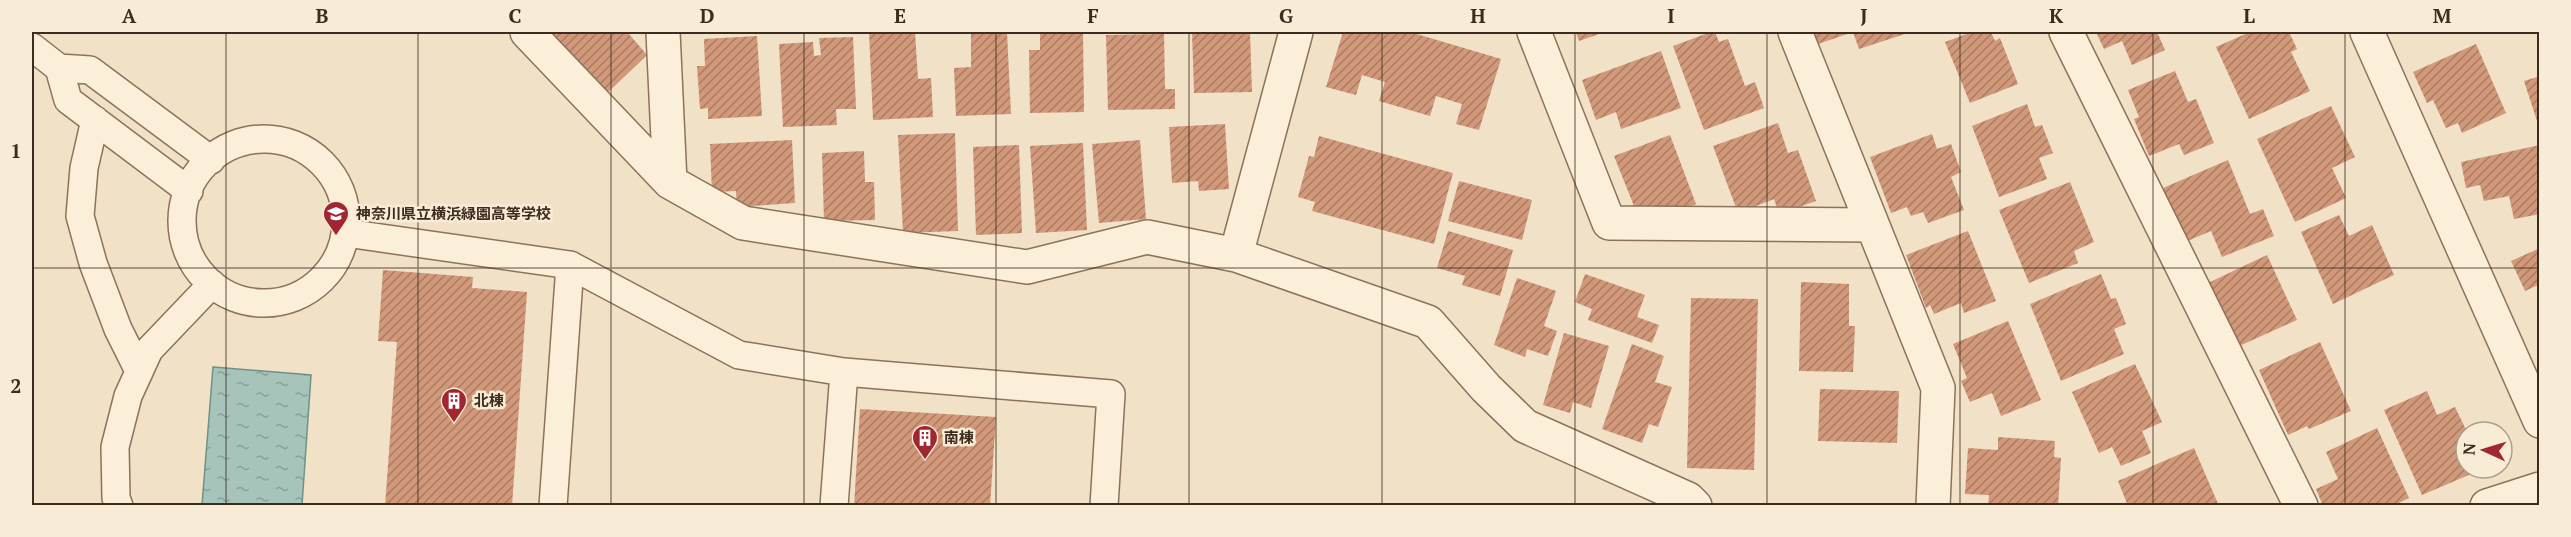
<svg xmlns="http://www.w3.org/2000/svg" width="2571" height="537" font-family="'PT Serif','Noto Sans JP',serif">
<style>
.water{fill:url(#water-ripples);stroke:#6d9387;stroke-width:1.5}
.building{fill:url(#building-hatch)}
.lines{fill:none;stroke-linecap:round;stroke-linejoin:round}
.lane-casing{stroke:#8d725a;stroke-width:30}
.street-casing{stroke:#8d725a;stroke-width:36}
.lane{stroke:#fbefda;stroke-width:27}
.street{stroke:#fbefda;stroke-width:33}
.grid{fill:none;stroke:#3d2b1f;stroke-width:1.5;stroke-opacity:0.55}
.labels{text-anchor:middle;stroke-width:5;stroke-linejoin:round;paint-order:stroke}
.poi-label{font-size:15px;font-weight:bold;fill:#3d2b1f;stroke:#f8ecd6;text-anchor:start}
.neatline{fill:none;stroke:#3d2b1f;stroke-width:2}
.grid-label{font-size:20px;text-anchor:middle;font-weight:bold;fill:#3d2b1f}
</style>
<defs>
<pattern id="water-ripples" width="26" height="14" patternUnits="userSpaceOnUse" patternTransform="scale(1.5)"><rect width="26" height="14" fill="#a7c4ba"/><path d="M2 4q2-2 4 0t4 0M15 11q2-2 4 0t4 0" fill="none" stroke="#899f97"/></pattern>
<pattern id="building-hatch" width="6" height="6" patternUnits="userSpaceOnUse" patternTransform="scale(1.5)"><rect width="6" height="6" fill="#d1987a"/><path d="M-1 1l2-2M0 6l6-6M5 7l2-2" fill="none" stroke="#ab7c63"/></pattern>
</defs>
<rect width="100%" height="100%" fill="#f1e1c6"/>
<path class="water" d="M213 367 311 375 302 505H202Z"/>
<path class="building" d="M541 32H631L629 34 647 55 602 98Z
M869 32H915L918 79 931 78 933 117 873 120Z
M971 32H1007L1011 114 956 116 954 68 971 67Z
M1040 32H1083L1084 112 1030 113 1029 50H1040Z
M1192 32H1250L1252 92 1194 93Z
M1343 32H1410L1501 59 1479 130 1456 124 1462 104 1436 96 1430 116 1379 101 1385 82 1362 75 1356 95 1326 87Z
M1576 32H1605L1579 41Z
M1711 32H1715L1719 42 1728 39 1745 86 1755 82 1764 108 1704 130 1673 46Z
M1814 32H1911L1859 49 1853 32 1818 44Z
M1972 32H1991L1995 41 2000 38 2018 84 1970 103 1945 42Z
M2096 32H2157L2165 50 2132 65 2122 41 2104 49Z
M2250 32H2289L2297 49 2291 52 2310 91 2249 119 2216 47Z
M1164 34 1165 89H1175V109L1108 110 1106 35Z
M757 36 762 116 708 119V108L700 109 697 66H705L704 39Z
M853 37 856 109H836L837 125 783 127 779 44 813 42 814 56 821 55 819 38Z
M2476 44 2506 113 2462 133 2458 123 2446 128 2433 100 2427 103 2413 72Z
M1661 51 1681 108 1621 129 1616 112 1596 120 1582 80Z
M2175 71 2188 102 2196 99 2214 143 2184 155 2179 144 2149 156 2134 119 2139 117 2128 90Z
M2540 76V120L2537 121 2524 81Z
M2027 104 2035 127 2042 125 2053 153 2039 158 2047 179 1999 197 1972 126Z
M2331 106 2355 157 2332 168 2346 198 2295 222 2257 139Z
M1778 123 1788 153 1798 150 1816 201 1779 214 1774 199 1738 213 1713 146Z
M1225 124 1229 189 1199 191 1198 181 1172 183 1169 127Z
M955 133 958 231 903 233 898 135Z
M1932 134 1937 149 1951 144 1961 172 1951 177 1964 210 1928 223 1923 212 1911 216 1907 207 1891 213 1870 157Z
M1670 135 1696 204 1658 219 1652 205 1636 211 1614 156Z
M1319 136 1453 173 1434 244 1312 211 1315 202 1298 197 1309 156 1314 157Z
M792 140 795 203 737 207 736 191 712 192 710 144Z
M1140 140 1146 219 1099 223 1092 144Z
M1083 143 1087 230 1036 233 1030 146Z
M1019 145 1022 233 976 235 973 147Z
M2540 145V214L2514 219 2509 196 2484 201 2480 185 2466 188 2461 162Z
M864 151 865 182H874L875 220 824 221 822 153Z
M2228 160 2250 214 2263 209 2274 236 2222 257 2211 231 2185 242 2163 188Z
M1459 181 1532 200 1522 240 1448 221Z
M2070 182 2094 242 2074 251 2078 263 2029 283 1999 210Z
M2339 215 2349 236 2372 225 2394 275 2333 304 2301 232Z
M1448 231 1513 250 1500 296 1462 285 1465 276 1437 268Z
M1968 231 1996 301 1964 313 1961 303 1934 314 1930 305 1926 308 1906 255Z
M2540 248V284L2525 291 2511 261Z
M2267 255 2297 320 2237 347 2208 283Z
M383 270 473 277 472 288 527 292 512 506H385L397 342 378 341Z
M1585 274 1645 295 1637 317 1659 325 1652 343 1588 320 1592 309 1575 302Z
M2101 274 2111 299 2116 298 2126 324 2114 329 2124 354 2061 381 2030 304Z
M1517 278 1556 291 1544 326 1557 331 1548 356 1527 349 1525 357 1494 345Z
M1801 282 1849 284V326H1855L1853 372 1799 371Z
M1691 298 1758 299 1754 470 1687 468Z
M2008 321 2041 400 2001 416 1992 393 1970 402 1961 381 1967 378 1953 344Z
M1564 333 1609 346 1591 408 1573 402 1570 413 1543 405Z
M2320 342 2351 411 2309 429 2307 426 2288 435 2259 370Z
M1632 344 1664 356 1655 382 1672 387 1658 427 1649 424 1642 443 1602 429Z
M2135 364 2162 422 2142 431 2151 453 2121 466 2112 447 2099 453 2072 392Z
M1820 389 1899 391 1897 443 1818 441Z
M2427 391 2437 415 2455 407 2467 432 2466 468H2485L2422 495 2384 410Z
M860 409 996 417 990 506H854Z
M2377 428 2409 498 2393 506H2323L2316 489 2338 479 2326 452Z
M1998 437 2055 441 2054 457 2061 458 2058 506H1988L1989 495 1965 494 1968 448 1998 450Z
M2194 448 2219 506H2128L2118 481Z"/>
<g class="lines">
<defs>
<path id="lane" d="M32 47 59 68 90 70 211 160
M59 68 68 100 189 191
M95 120 84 168 80 216 93 263 118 329 139 371
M182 221a82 82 0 1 1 164 0a82 82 0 1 1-164 0Z
M346 233 570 265 739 355 844 372 1111 394 1104 506
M119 506 116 498 115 447 128 396 149 350 212 284
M553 506 570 265
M834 506 844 372"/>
<path id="street" d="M527 32 670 182 743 223 1027 267 1147 237 1236 255 1428 322 1486 388 1525 426 1688 499 1695 506
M663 32 670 182
M1534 32 1609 223 1872 225
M1795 32 1938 388 1933 506
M2066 32 2301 506
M2367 32 2540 421
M1236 255 1296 32
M2487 506 2540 489"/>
</defs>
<use href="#lane" class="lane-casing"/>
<use href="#street" class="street-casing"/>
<use href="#lane" class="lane"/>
<use href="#street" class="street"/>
</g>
<path class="grid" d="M226 32V506M418 32V506M611 32V506M804 32V506M996 32V506M1189 32V506M1382 32V506M1575 32V506M1767 32V506M1960 32V506M2153 32V506M2345 32V506M32 268H2540"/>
<defs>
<symbol id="school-pin" viewBox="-11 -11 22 30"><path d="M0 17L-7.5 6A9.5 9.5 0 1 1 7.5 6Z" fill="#a02730" stroke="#f8ecd6"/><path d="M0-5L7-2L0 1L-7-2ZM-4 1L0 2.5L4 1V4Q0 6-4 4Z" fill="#fff"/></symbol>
<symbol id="building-pin" viewBox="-11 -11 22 30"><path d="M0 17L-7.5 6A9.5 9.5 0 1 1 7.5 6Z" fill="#a02730" stroke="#f8ecd6"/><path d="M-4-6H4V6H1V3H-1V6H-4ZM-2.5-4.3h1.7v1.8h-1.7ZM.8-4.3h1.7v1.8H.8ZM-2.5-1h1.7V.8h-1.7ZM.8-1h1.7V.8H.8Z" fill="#fff"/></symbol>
</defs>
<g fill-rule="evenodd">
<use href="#school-pin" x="321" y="199" width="30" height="40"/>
<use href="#building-pin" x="439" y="386" width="30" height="40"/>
<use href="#building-pin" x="910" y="423" width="30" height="40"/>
</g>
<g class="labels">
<g class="poi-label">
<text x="356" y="219">神奈川県立横浜緑園高等学校</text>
<text x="474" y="406">北棟</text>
<text x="944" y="443">南棟</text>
</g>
</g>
<rect width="2571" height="537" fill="none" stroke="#f8ecd6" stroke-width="66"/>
<g transform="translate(2484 450) rotate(274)"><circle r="28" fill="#f8ecd6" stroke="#ad9f8d" stroke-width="1.5"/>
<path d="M0-4.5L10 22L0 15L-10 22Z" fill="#a02730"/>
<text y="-9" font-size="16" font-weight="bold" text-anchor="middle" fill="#3d2b1f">N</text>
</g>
<rect x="33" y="33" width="2505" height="471" class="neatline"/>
<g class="grid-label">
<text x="129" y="23">A</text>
<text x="322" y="23">B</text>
<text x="515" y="23">C</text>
<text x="707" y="23">D</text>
<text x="900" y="23">E</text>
<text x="1093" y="23">F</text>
<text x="1286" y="23">G</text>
<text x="1478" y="23">H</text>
<text x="1671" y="23">I</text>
<text x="1864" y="23">J</text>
<text x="2056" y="23">K</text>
<text x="2249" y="23">L</text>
<text x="2442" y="23">M</text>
<text x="16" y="158">1</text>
<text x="16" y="393">2</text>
</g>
</svg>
